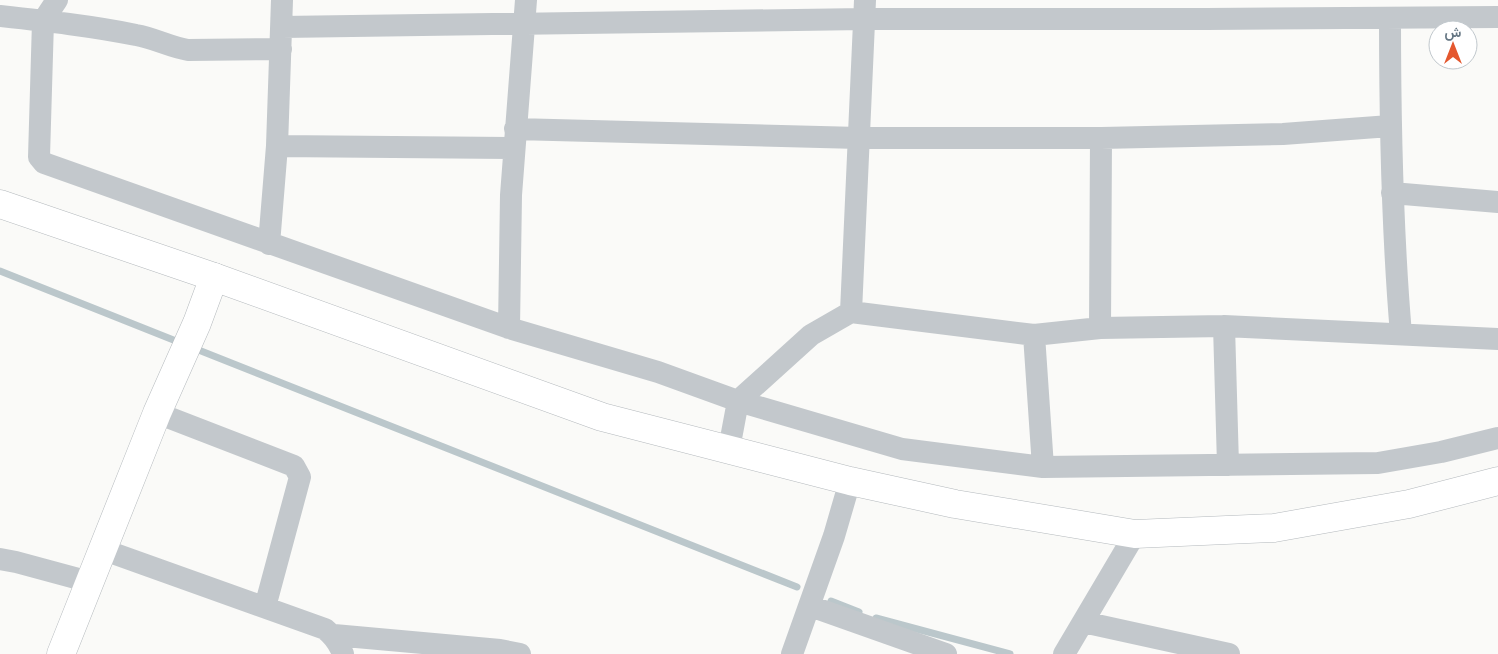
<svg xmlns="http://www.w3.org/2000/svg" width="1498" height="654" font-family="'Roboto Condensed',Vazirmatn,sans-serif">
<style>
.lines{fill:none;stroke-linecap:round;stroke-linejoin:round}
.stream{stroke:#bbc7cb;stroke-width:7}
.major-casing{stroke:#b5babe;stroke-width:29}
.highway-casing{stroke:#b4b9bd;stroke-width:29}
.minor{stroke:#c3c8cc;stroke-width:22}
.major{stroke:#fff;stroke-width:28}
.highway{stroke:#fff;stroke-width:28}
</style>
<rect width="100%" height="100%" fill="#fafaf8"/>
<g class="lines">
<path class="stream" d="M0 271 181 343
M191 347 797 587
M831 601 859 612
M876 618 1010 654"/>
<defs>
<path id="major" d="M61 654 157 413 197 323 214 277"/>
<path id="highway" d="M0 204 214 277 602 417 850 481 955 504 1135 534 1274 528 1409 504 1498 481"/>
</defs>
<use href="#major" class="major-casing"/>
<use href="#highway" class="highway-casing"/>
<path class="minor" d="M57 0 43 21 39 157 44 163 509 328 658 372 738 401 902 449 1043 467 1378 463 1441 452 1498 438
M0 16C46 21 92 26 136 35 154 38 170 47 188 50L281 49
M1390 18C1390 124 1392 229 1401 334
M282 27 864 19H1206L1498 17
M515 129 859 138H1101L1283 134 1390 126
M277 146 514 148
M1392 193 1498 202
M269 244 277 146 282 0
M851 312 1034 335 1100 328 1224 326 1498 339
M1224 326 1228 465
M509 328 511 195 526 0
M1100 328 1101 138
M1034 335 1043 467
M157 413 294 466 300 477 265 607
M729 449 738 401 811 335 851 312 865 0
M104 550 325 629C334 636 339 643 343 654
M0 559 16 562 90 582
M810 606 946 654
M1083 622 1229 654
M334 635 500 650 520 654
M792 654 834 536 850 481
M1064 654 1135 534"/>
<use href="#major" class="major"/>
<use href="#highway" class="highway"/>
</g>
<g transform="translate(1453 45)"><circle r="24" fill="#ffffff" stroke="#c1c8cd"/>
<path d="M0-4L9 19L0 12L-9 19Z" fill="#e4572e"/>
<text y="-8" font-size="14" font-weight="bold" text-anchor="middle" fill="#657683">ش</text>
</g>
</svg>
